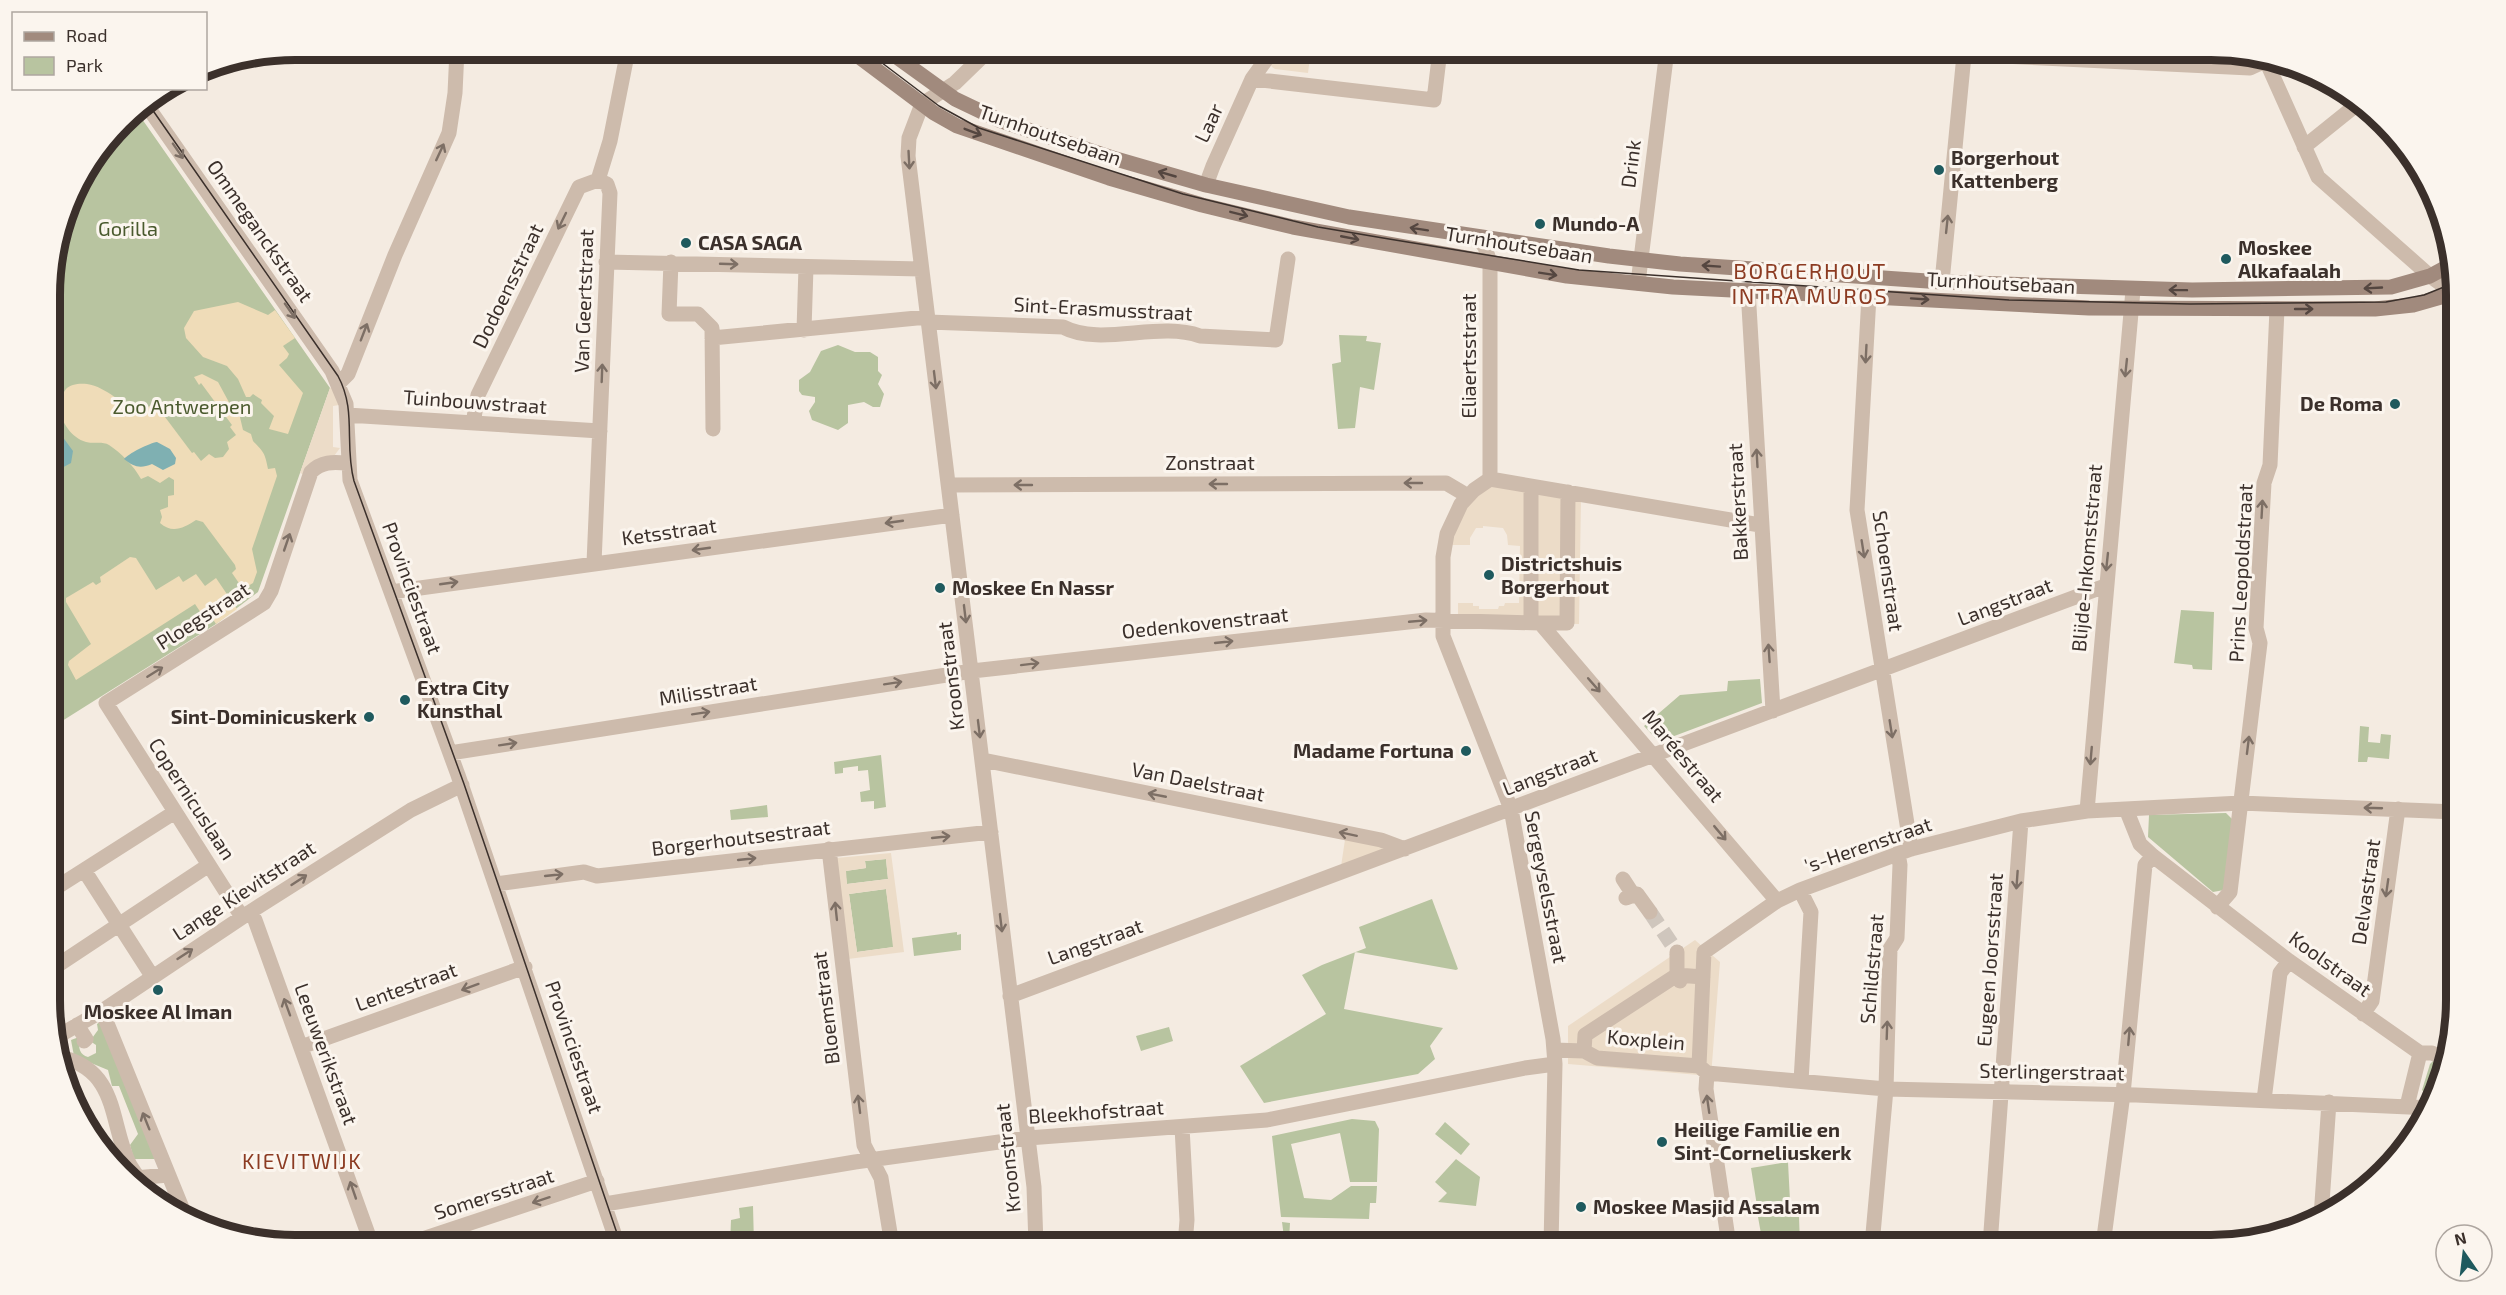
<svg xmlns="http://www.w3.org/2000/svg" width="2506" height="1295" font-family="'Exo 2',sans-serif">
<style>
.green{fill:#b8c4a0}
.sand{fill:#efdcb8}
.plaza{fill:#ecdcc8;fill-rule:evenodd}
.water{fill:#7fb0b2}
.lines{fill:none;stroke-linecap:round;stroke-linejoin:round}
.street-tunnel{stroke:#cfc6bd;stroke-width:15;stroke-dasharray:15 8;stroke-linecap:butt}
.street{stroke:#cdbbac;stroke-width:15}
.secondary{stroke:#a18a7d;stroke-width:15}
.tram{stroke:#3b302b;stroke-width:1.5}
.oneway{stroke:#544640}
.oneway2{stroke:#7d6f65}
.poi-dot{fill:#1f5a5e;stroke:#fbf5ee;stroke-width:2}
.labels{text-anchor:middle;stroke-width:6;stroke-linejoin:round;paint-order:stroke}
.street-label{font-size:20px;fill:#3b302b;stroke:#fbf5ee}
.poi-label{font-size:20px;font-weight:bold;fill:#3b302b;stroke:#fbf5ee;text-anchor:start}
.park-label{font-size:20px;fill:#4a5a2e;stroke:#fbf5ee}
.neighbourhood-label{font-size:21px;letter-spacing:1.5px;fill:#8c3b22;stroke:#fbf5ee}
.quarter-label{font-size:22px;letter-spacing:1.5px;fill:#8c3b22;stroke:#fbf5ee}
.rim{fill:none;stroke:#3b302b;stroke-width:8}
</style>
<rect width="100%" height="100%" fill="#f4ebe1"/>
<path class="green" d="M135 109 330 388 258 592 216 624 51 728 50 279 75 186Z
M1339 335 1367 336 1366 341 1381 343 1374 390 1360 387 1355 428 1338 429 1332 364 1341 362Z
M838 345 855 352H870L878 357V371L882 375 878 384 884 394 880 407H873L864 402 848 405V423L838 430 812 420 809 411 815 402V397L802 395 799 391V380L810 372 821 351Z
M2181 610 2214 612 2212 670 2193 669 2192 665 2174 663Z
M1760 679 1762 703 1661 741 1657 740 1644 726 1680 695 1727 691 1728 681Z
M2360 726 2369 727 2368 742 2380 743 2381 734 2391 735 2389 759 2368 757 2367 762H2358Z
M881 755 886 807 874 809V801L861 802 860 792 870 790 868 770 858 771V766L843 768V773L835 774 834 762Z
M767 805 768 817 731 820 730 810Z
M2226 813 2234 821 2224 890 2213 892 2148 837 2149 815Z
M886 859 888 879 847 884 845 871 866 868 865 861Z
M886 889 894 947 857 952 849 894Z
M1432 899 1458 969 1456 970 1355 952 1344 1009 1443 1028 1430 1046 1435 1059 1418 1074 1264 1103 1240 1066 1326 1014 1302 975 1322 965 1366 948 1359 927Z
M957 932V935L961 934V950L914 956 912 938Z
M100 1022 156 1159H134L130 1145 138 1134 119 1086H112L108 1070 74 1056 71 1040 79 1037C79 1046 78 1054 88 1057L96 1053V1045L90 1041 98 1030 97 1024Z
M1169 1027 1173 1041 1141 1051 1136 1036Z
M2433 1061 2441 1064 2434 1095 2426 1094 2422 1090 2430 1064Z
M1352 1119 1375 1121 1379 1129 1377 1182H1350L1340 1133 1291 1144 1304 1198 1331 1200 1351 1186H1377L1376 1203H1370L1369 1219 1281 1217 1272 1136Z
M1445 1122 1470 1144 1461 1155 1435 1134Z
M1456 1159 1480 1177 1476 1206 1438 1202 1447 1193 1435 1182Z
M1788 1162 1790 1201 1757 1206 1751 1168Z
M753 1206 754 1244 759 1245H730L731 1220 740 1218 739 1208Z
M1791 1212V1217H1799L1800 1245H1763L1758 1217Z
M1282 1222 1290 1223 1289 1240 1326 1242V1245H1285Z"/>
<path class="sand" d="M238 302 268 315 275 310 295 338 283 346 289 354 287 358 279 365 303 393 288 434 269 429 274 416 261 403 262 400 253 394 250 397H246L238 379 227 366 203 357 186 338 184 328 194 311Z
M202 374 218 382 231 406 239 413 243 430 251 434 253 441C263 452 265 452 268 469L275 468 277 476 252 549 257 572 253 583 243 589 232 573 236 569 235 565 203 522 196 520C184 528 172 534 160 523L162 517 160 510 168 507V496L174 495V480L169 477 160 483 148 476 141 479C134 466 121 453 109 445 103 441 94 444 86 442 66 436 51 407 66 389 70 384 80 383 87 384 107 387 121 405 141 411L157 402 164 410 162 413 192 453 194 452 201 461 209 454 215 458 223 457 229 449 227 442 236 435 230 427 232 425 201 383 199 385 194 377Z
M130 557 136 558 156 590 179 576 183 582 196 574 205 586 216 578 237 609 216 624 207 610 201 613 195 604 76 680 68 665 69 661 91 644 66 602V598L93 582 96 585 101 582 100 577Z"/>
<path class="plaza" d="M1280 50H1311L1308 73 1275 69 1272 67 1270 63Z
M335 386 339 405 333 406V447L340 448 334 456 305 475 300 473 330 388Z
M1491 486 1581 500 1579 624 1458 621V603H1473V606H1479V609H1498L1499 606H1504L1505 603H1519L1520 546 1508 545 1507 535 1503 528 1483 526V528H1476L1470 538V545H1451L1461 516 1472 501Z
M1346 833 1405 849 1340 873Z
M891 853 904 952 848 959 836 858ZM886 859 888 879 847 884 846 871 866 868 865 861ZM886 889 893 947 857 952 849 894Z
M1695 940 1720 962 1711 1076 1568 1064V1026Z"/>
<path class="water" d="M50 429 62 436 73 451 71 463 58 470 50 466Z
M157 442 170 449 176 458 175 464 163 470 152 464C140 469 134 467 124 459 128 454 149 443 157 442Z"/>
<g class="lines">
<path class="street-tunnel" d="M1650 912 1677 952"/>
<path class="street" d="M989 50 955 83 922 104 909 138 908 156 1034 1187 1036 1245
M1273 50 1252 79 1434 100 1440 50
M1281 50 1286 52 1297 50
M1876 50 2250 68 2263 62
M2267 63 2318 177 2430 276 2455 294
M145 103 332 371 346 404 350 480 458 775 618 1245
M2304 147 2360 102
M598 180 610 141 628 50
M1206 185 1213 166 1252 79
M1477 237 1485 247 1490 263V479
M606 262 921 269
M671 262 669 314H698L712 328 713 429
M1942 282 1964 55
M1638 283 1667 50
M1748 290 1773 711
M1869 296 1857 510 1911 849
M928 322 1063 327C1101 347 1158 321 1200 336L1276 340 1288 259
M804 330 806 267
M712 338 927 317
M339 383 348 374 395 255 449 133 455 93 457 50
M347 415 600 431
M473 423 478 395 579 187 598 180
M949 485 1446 483 1468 496
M1531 486V622
M594 563 610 193 607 184 598 180
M391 592 952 515
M1540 623H1567L1568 492
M450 753 972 671 1426 620 1540 623 1777 901
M983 760 1381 840 1405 849
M2126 809 2140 844 2153 856 2289 961 2420 1053
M2087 811 2133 290
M2453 812 2456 775
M829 849 864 1145 881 1178 892 1245
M1623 879 1634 896
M496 884 584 872 597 876 991 832
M1800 890 1811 912 1801 1081
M51 891 84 870
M1626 898 1637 894 1650 912
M2217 907 2230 892 2260 643 2256 628 2264 483 2270 465 2277 309
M250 912 255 920 372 1245
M242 917 106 703 264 603 271 591 311 472C322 461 333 462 347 463
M1677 952V975L1680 981
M52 969 209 865
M152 976 84 870 175 812
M1010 996 2105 586
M102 1011 187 1220
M2363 1014 2372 1001 2398 809
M77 1025 86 1039 84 1041
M61 1034 59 1049 64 1058C117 1072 110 1120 128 1161 131 1169 137 1174 139 1181
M53 1039 102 1011 250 912 411 810 462 785
M301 1047 525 967
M1554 1050 1584 1051 1597 1058 1699 1066
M1584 1051 1585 1035 1677 975 1703 977
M2420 1053H2432L2443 1058
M1699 1066 1704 952 1777 901 1800 890 1911 849 2021 821 2087 811 2241 803 2456 812
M1699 1066 1707 1073 1886 1089 2136 1095 2431 1108
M1707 1073 1706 1089 1729 1245
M2264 1100 2280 973 2289 961
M2407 1106 2420 1053
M1182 1127 1187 1220 1185 1245
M135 1178 168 1175
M605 1204 855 1162 1028 1138 1267 1120 1525 1068 1555 1064
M2321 1217 2329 1102
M404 1245 597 1181
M1551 1245 1555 1064 1553 1039 1511 809 1443 636V557L1447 534 1461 504 1474 490 1490 479 1760 525
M1872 1245 1886 1089 1890 949 1897 938 1900 865 1898 853
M1990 1245 2021 821
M2103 1245 2123 1094 2145 865 2153 856"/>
<path class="secondary" d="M850 50 934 113 957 126 1109 178 1202 205 1293 227 1567 276 1673 287 2089 308 2375 309 2413 305 2455 293
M887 50 955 99 1001 121 1116 159 1206 185 1349 217 1609 256 1680 264 1942 282 2192 290 2391 287 2430 276 2454 263"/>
<path class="tram" d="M865 50 939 106 979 128 1183 194 1318 227 1389 239 1579 270 2009 300 2190 304 2386 302 2424 295 2454 283
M147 102 338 376C357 411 344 444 354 481L464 784 621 1245"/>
</g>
<defs><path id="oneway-shaft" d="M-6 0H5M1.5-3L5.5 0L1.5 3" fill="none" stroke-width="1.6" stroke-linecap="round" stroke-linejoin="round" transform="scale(1.5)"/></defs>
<g class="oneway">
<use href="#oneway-shaft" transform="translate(973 132) rotate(21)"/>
<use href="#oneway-shaft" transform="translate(1167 174) rotate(-164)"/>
<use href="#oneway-shaft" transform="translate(1239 214) rotate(14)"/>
<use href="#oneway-shaft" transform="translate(1419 229) rotate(-171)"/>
<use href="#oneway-shaft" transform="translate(1350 238) rotate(11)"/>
<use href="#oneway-shaft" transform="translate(1711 266) rotate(-176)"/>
<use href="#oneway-shaft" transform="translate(1548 274) rotate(9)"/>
<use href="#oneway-shaft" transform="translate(2373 288) rotate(177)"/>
<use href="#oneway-shaft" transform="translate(2178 290) rotate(-179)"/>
<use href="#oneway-shaft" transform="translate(1920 299) rotate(4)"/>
<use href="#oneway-shaft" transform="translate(2304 309)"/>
</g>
<g class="oneway2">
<use href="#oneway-shaft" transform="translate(178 151) rotate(55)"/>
<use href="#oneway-shaft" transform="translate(440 152) rotate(-65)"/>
<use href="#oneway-shaft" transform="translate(909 160) rotate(87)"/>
<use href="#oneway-shaft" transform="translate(562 221) rotate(116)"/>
<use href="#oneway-shaft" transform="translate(1947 224) rotate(-84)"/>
<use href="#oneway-shaft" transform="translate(729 264) rotate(2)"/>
<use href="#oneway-shaft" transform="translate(290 311) rotate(55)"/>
<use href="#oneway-shaft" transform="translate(364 332) rotate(-69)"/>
<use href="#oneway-shaft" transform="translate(1866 354) rotate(93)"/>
<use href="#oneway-shaft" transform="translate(2126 368) rotate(96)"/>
<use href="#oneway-shaft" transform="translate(602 373) rotate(-88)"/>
<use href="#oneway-shaft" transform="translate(935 380) rotate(83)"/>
<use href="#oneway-shaft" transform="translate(1757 458) rotate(-93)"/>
<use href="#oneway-shaft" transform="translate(1413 483) rotate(180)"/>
<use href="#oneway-shaft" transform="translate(1218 484) rotate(180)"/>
<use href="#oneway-shaft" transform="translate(1023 485) rotate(180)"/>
<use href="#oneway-shaft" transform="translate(2262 509) rotate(-87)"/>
<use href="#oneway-shaft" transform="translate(894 522) rotate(172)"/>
<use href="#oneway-shaft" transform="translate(287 542) rotate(-71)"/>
<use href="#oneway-shaft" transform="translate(701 549) rotate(172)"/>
<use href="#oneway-shaft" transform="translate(1863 549) rotate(81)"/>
<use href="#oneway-shaft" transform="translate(2107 562) rotate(96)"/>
<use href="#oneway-shaft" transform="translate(449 583) rotate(-8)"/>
<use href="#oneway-shaft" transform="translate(965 614) rotate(83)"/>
<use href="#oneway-shaft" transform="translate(1418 621) rotate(-5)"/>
<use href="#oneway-shaft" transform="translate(1224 642) rotate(-6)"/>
<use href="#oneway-shaft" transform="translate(1769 653) rotate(-94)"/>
<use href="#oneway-shaft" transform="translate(1030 664) rotate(-7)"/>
<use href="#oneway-shaft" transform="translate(155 672) rotate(-32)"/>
<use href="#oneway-shaft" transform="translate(893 683) rotate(-9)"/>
<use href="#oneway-shaft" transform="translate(1594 685) rotate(49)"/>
<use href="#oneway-shaft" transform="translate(701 713) rotate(-9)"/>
<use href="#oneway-shaft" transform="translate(979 729) rotate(83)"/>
<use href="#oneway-shaft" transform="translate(1891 729) rotate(81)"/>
<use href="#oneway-shaft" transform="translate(508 744) rotate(-9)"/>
<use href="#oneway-shaft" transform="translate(2248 745) rotate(-83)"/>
<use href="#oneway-shaft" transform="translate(2091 756) rotate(95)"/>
<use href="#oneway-shaft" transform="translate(1157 795) rotate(-169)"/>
<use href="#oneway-shaft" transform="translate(2373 808) rotate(-178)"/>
<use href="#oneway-shaft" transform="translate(1720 833) rotate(50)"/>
<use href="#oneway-shaft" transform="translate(1348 834) rotate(-168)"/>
<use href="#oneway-shaft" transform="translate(941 837) rotate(-6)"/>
<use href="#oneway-shaft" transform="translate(747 859) rotate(-6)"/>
<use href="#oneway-shaft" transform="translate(554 875) rotate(-6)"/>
<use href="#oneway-shaft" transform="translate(299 880) rotate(-33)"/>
<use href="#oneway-shaft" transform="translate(2017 880) rotate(94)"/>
<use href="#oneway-shaft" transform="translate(2387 888) rotate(98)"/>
<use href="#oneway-shaft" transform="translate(836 911) rotate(-96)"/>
<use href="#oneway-shaft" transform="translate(1001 923) rotate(83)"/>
<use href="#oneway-shaft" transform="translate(185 954) rotate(-33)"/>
<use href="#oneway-shaft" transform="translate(470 987) rotate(160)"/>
<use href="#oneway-shaft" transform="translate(287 1007) rotate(-110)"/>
<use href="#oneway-shaft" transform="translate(1887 1030) rotate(-88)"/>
<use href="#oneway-shaft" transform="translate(2129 1036) rotate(-85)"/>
<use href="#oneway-shaft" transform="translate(859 1104) rotate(-97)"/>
<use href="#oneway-shaft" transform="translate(1708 1104) rotate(-98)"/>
<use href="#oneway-shaft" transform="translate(146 1121) rotate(-112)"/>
<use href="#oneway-shaft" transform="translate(353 1190) rotate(-109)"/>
<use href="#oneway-shaft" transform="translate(541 1200) rotate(162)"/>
</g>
<g class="poi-dot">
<circle cx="1939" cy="170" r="6"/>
<circle cx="1540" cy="224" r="6"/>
<circle cx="686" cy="243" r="6"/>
<circle cx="2226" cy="259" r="6"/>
<circle cx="2395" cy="404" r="6"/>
<circle cx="1489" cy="575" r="6"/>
<circle cx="940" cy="588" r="6"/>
<circle cx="405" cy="700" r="6"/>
<circle cx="369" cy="717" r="6"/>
<circle cx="1466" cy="751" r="6"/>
<circle cx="158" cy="990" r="6"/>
<circle cx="1662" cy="1142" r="6"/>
<circle cx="1581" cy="1207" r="6"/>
</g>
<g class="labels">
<g class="street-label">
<text transform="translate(1209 123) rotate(-65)" y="7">Laar</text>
<text transform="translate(1050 135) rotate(19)" y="7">Turnhoutsebaan</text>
<text transform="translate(1631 164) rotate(-83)" y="7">Drink</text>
<text transform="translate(260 231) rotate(55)" y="7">Ommeganckstraat</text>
<text transform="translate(1519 245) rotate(9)" y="7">Turnhoutsebaan</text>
<text transform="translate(2001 283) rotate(3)" y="7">Turnhoutsebaan</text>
<text transform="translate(508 286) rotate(-64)" y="7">Dodoensstraat</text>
<text transform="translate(584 301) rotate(-88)" y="7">Van Geertstraat</text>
<text transform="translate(1103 309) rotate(3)" y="7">Sint-Erasmusstraat</text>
<text transform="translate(1469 356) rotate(-90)" y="7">Eliaertsstraat</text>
<text transform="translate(475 402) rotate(4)" y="7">Tuinbouwstraat</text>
<text x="1210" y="470">Zonstraat</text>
<text transform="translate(1738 502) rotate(-93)" y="7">Bakkerstraat</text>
<text transform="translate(669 532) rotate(-8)" y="7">Ketsstraat</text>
<text transform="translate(2087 558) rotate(-85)" y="7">Blijde-Inkomststraat</text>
<text transform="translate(1888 571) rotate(82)" y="7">Schoenstraat</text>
<text transform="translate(2241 573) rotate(-87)" y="7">Prins Leopoldstraat</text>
<text transform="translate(412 588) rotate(70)" y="7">Provinciestraat</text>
<text transform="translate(2005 602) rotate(-21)" y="7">Langstraat</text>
<text transform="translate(203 616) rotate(-33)" y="7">Ploegstraat</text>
<text transform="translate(1205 623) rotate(-6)" y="7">Oedenkovenstraat</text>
<text transform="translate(951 676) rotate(-97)" y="7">Kroonstraat</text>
<text transform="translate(708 691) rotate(-9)" y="7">Milisstraat</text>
<text transform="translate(1683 756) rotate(50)" y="7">Maréestraat</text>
<text transform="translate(1550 772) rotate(-21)" y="7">Langstraat</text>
<text transform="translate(1198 782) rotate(11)" y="7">Van Daelstraat</text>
<text transform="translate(192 799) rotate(57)" y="7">Copernicuslaan</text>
<text transform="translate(741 838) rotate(-7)" y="7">Borgerhoutsestraat</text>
<text transform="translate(1868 845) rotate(-19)" y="7">'s-Herenstraat</text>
<text transform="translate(1546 887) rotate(79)" y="7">Sergeyselsstraat</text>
<text transform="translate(244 891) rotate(-33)" y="7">Lange Kievitstraat</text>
<text transform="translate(2366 892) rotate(-82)" y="7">Delvastraat</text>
<text transform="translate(1095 942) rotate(-20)" y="7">Langstraat</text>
<text transform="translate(1990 960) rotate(-86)" y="7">Eugeen Joorsstraat</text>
<text transform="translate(2330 964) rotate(36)" y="7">Koolstraat</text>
<text transform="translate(1872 969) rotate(-85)" y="7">Schildstraat</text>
<text transform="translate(406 987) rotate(-20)" y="7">Lentestraat</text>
<text transform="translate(826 1008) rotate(-97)" y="7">Bloemstraat</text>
<text transform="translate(1646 1040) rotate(5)" y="7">Koxplein</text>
<text transform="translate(574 1047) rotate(71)" y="7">Provinciestraat</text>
<text transform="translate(326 1054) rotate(70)" y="7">Leeuwerikstraat</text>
<text transform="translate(2052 1072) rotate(1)" y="7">Sterlingerstraat</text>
<text transform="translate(1096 1112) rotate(-4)" y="7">Bleekhofstraat</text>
<text transform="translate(1008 1158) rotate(-96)" y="7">Kroonstraat</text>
<text transform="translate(494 1194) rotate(-18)" y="7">Somersstraat</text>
</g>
<g class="poi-label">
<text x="1951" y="165">Borgerhout<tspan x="1951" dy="23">Kattenberg</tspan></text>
<text x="1552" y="231">Mundo-A</text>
<text x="698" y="250">CASA SAGA</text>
<text x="2238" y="255">Moskee<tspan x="2238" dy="23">Alkafaalah</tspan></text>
<text x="2383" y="411" text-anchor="end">De Roma</text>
<text x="1501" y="571">Districtshuis<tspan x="1501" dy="23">Borgerhout</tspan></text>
<text x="952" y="595">Moskee En Nassr</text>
<text x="417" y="695">Extra City<tspan x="417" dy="23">Kunsthal</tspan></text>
<text x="357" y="724" text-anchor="end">Sint-Dominicuskerk</text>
<text x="1454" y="758" text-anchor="end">Madame Fortuna</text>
<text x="158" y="1019" text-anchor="middle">Moskee Al Iman</text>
<text x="1674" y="1137">Heilige Familie en<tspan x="1674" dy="23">Sint-Corneliuskerk</tspan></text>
<text x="1593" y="1214">Moskee Masjid Assalam</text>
</g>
<g class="park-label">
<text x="128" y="236">Gorilla</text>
<text x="182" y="414">Zoo Antwerpen</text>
</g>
<g class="neighbourhood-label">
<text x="302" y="1169">KIEVITWIJK</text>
</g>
<g class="quarter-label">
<text x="1810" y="279">BORGERHOUT<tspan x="1810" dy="25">INTRA MUROS</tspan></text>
</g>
</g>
<path d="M0 0H2506V1295H0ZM295 60H2211A235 235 0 0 1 2446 295V1000A235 235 0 0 1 2211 1235H295A235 235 0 0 1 60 1000V295A235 235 0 0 1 295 60Z" fill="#fbf5ee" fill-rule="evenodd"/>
<path class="rim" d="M295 60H2211A235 235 0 0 1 2446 295V1000A235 235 0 0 1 2211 1235H295A235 235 0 0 1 60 1000V295A235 235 0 0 1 295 60Z"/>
<rect x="12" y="12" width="195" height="78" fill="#fbf5ee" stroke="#aea6a0" stroke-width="1.5"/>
<rect x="24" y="32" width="30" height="9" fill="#a18a7d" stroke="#aea6a0" stroke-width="1.5"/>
<text x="66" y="42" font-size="18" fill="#3b302b">Road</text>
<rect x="24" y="57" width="30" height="18" fill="#b8c4a0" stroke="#aea6a0" stroke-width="1.5"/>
<text x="66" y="72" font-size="18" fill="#3b302b">Park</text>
<g transform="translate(2464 1253) rotate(346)"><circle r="28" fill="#fbf5ee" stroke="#aea6a0" stroke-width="1.5"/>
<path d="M0-4.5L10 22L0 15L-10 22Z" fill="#1f5a5e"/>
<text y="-9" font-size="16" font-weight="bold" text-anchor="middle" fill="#3b302b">N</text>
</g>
</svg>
